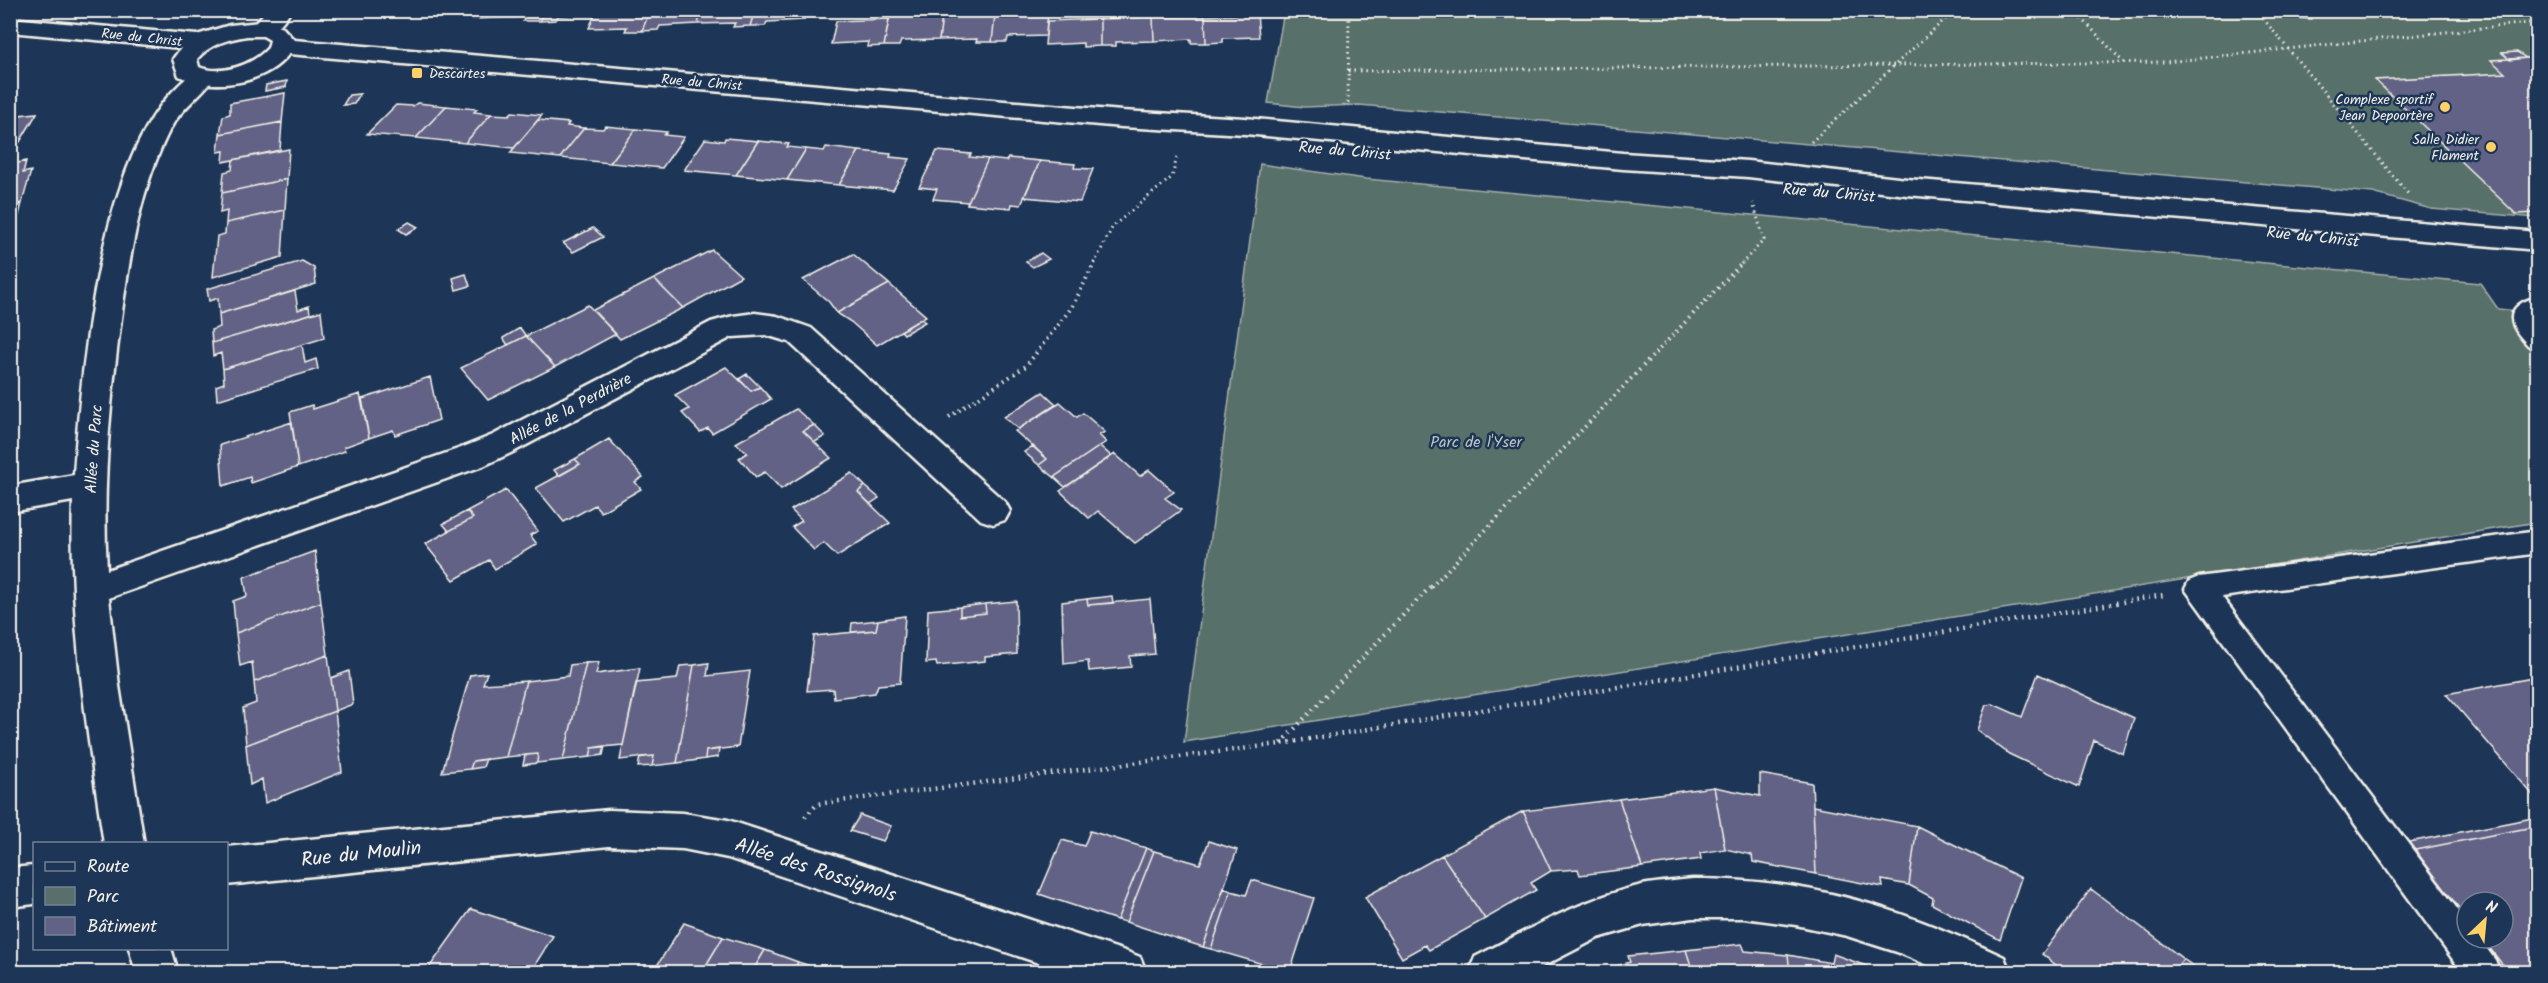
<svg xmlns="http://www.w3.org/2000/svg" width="2548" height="983" font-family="Kalam,sans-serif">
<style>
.green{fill:#586f6b;stroke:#a6b0aa;stroke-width:1.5}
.building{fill:#626286;stroke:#f4f1e8;stroke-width:1.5}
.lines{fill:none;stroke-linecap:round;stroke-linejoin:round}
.lane-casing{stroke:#f4f1e8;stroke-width:5}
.street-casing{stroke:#f4f1e8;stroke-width:5}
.secondary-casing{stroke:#f4f1e8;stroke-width:5}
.path-far2{stroke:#f4f1e8;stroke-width:3;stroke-dasharray:1.5 4;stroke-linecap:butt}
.path-far1{stroke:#f4f1e8;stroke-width:4;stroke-dasharray:1.5 4.5;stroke-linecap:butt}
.path{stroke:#f4f1e8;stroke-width:4.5;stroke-dasharray:1.5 5;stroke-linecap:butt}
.lane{fill:#1d3557;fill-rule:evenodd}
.street{fill:#1d3557;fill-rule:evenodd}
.secondary{fill:#1d3557;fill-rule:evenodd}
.poi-dot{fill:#ffd166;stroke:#1d3557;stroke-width:2}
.labels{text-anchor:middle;stroke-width:5;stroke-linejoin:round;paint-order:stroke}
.far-street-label{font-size:14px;fill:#f4f1e8;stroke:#1d3557}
.far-poi-label{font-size:14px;fill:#f4f1e8;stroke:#1d3557;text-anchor:end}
.street-label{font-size:16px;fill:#f4f1e8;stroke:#1d3557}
.park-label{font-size:16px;fill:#bdc4bc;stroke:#1d3557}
.near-street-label{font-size:20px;fill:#f4f1e8;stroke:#1d3557}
</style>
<rect width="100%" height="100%" fill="#1d3557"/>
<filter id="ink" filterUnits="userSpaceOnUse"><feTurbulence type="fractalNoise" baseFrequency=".0167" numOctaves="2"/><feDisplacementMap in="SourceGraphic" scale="12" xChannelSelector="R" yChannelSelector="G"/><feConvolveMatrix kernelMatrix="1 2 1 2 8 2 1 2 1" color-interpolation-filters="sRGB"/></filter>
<g filter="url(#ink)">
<path class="green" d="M1284 11H2537V218L2431 209 2373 193 1359 105 1304 107 1268 103Z
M1260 164 1366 179 2480 283 2498 309 2537 313V522L1184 742Z"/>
<path class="building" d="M368 10H389L387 14 365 15Z
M477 10H545L540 21H523L525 17 472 19Z
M545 10H597L596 14 558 16 556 20 540 21Z
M597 10H650L642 31H625L627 27 589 28Z
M650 10H702L698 24 660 26 658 30 642 31Z
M702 10H755L750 26 733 27 735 23 698 24Z
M755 10H806L804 20 767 22 765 26H750Z
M891 10H943L939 40 901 41 899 46H884Z
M2280 11 2281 10 2312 11 2311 19 2295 18Z
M1048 13 1046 36 1008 37 1007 42H992L995 15Z
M1257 14 1259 37 1223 38V42L1206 43 1205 16Z
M995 15 992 42H976L977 39 939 40 942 17Z
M1205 16 1206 43H1191V39L1154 41 1153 17Z
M1153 17 1154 41 1116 42V46H1100V19Z
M889 19 884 46 867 47 868 42 831 44 836 21Z
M1100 19V46L1083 47V43L1045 45 1047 21Z
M2517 52 2526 58 2510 60 2502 53Z
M2526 58H2538V213L2516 214 2375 80 2505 73 2491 60Z
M287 81 286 87 265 91 266 85Z
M285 93 282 122 220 134 223 116 230 114V103Z
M360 94 354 104 343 105 349 95Z
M417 103 446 106 416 138 367 134 396 105 413 106Z
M446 106 477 109 474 112 491 114 465 143 416 138Z
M512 112 542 115 514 148 465 143 491 114 509 115Z
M37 113 18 145 10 146V116Z
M538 120 569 123 567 126 584 128 560 158 510 153Z
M282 122 280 150 223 162 224 151 218 152 220 134Z
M605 126 636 129 610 163 560 158 584 128 603 129Z
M636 129 667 132 664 135 684 137 662 168 610 163Z
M725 138 758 141 736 175 684 170 705 139 724 141Z
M758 141 789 144 787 147 806 149 787 180 736 175Z
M826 147 859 151 839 185 787 180 806 149 824 151Z
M289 149 287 179 222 193 224 172 232 170 233 160Z
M859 151 891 154 890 157 910 159 893 190 839 185Z
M937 151 971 154 969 157 988 159 968 202 933 199 937 189 919 187Z
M1008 158 1040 161 1021 205 1012 204 1011 208 967 204 988 159 1006 161Z
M26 161 23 173 31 171 22 203 10 206V165Z
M1040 161 1075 164 1074 168 1093 169 1080 202 1024 197Z
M287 179 285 210 226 223 227 211 220 213 222 193Z
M22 203 14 235 10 236V206Z
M285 210 282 257 213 277 217 236 225 234 226 223Z
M409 222 418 227 406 234 398 229Z
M593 228 603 237 573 252 563 243Z
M712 250 741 276 683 308 654 279Z
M1041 253 1049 259 1033 267 1026 262Z
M853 254 889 284 837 313 829 302 803 280Z
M302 261 314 268 316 284 219 314 218 298 209 301 207 289Z
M466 274 470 286 456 290 453 278Z
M654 279 683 308 620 339 593 310Z
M889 284 926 316 877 345 851 322 837 313Z
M295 291 298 310 309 306 310 314 212 343 211 330 220 327 219 314Z
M588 305 616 334 555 367 526 336Z
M321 311 324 338 223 369 221 353 213 356 212 343Z
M921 319 925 322 904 334 901 331Z
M520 328 526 336 508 345 503 338Z
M526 336 555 367 488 400 461 368Z
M302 345 305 363 316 359 318 369 217 400 216 386 224 383 223 369Z
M726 367 751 391 760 387 771 399 712 433 708 428 700 432 682 413 689 409 675 395Z
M747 374 760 387 751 391 739 379Z
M430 377 439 420 395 435 393 430 369 438 362 399Z
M1043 392 1057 405 1018 429 1004 417Z
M360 394 369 438 344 447 345 451 298 467 290 412 312 405 313 409Z
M1060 402 1077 417 1083 413 1105 432 1099 435 1106 442 1054 477 1039 465 1047 459 1015 431Z
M796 409 814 425 803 431 831 458 781 489 765 472 756 477 739 458 747 453 736 443Z
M292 422 298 467 251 483 250 477 223 486 220 445Z
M814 425 825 436 815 442 803 431Z
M609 439 643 477 635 482 641 489 601 512 595 505 564 522 536 488 580 464 575 459Z
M1033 446 1047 459 1039 465 1024 452Z
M1100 446 1111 456 1065 487 1054 477Z
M1115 454 1140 476 1149 470 1174 492 1165 498 1181 510 1135 543 1098 511 1089 518 1060 491Z
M575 459 580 464 559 476 554 470Z
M852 473 865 486 858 492 890 523 837 556 824 543 814 550 792 527 802 521 791 510Z
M865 486 879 498 870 504 858 492Z
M506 490 538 531 530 535 537 544 495 569 489 560 454 580 425 544 473 518 467 511Z
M467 511 473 518 449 531 443 524Z
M315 551 321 602 236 633 233 601 247 596 244 577Z
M1112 596 1113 603 1088 605 1087 599Z
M1087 599 1088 605 1150 599 1155 654 1130 656 1131 667 1089 671 1088 661 1064 664 1062 602Z
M1016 601 1017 654 985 657V661L937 666 936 662 926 663 928 610 960 607V616L986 613 985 604Z
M321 602 328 655 254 682 252 662 240 666 236 633Z
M985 604 986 613 960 616V607Z
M905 616 900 683 878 685 875 693 834 698 833 689 807 691 814 636 876 630 878 620Z
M878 620 876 630 851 632 852 623Z
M328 655 335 711 246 745 243 708 256 703 254 682Z
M599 662 596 674 640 668 623 745 592 748 590 757 563 760 586 663Z
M586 663 563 760 537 763 538 754 506 757 526 681 568 676 570 665Z
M709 663 707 676 750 671 738 747 706 751 705 759 677 763 694 665Z
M694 665 677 763 652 766 654 756 620 760 636 683 677 679 680 666Z
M349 671 353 704 335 711 331 678Z
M487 673 483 684 526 681 506 757 473 761 470 769 442 772 470 675Z
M2038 674 2134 718 2123 754 2094 740 2079 787 2009 754 1977 730 1986 705 1993 704 2022 717Z
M2538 677V801L2446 694Z
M335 711 342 772 265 803 262 779 250 785 246 745Z
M605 746 603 755 590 757 592 748Z
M719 749 718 757 705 759 706 751Z
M538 754 537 763 523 765 525 755Z
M654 756 652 766 638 767 640 757Z
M486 759 483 767 470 769 473 761Z
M1760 774 1812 783 1816 874 1753 862 1752 855 1725 849 1714 787 1760 796Z
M1714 787 1725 849 1700 853 1701 859 1642 867 1619 799Z
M1619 799 1642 867 1580 875 1578 869 1551 871 1523 811Z
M1813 806 1917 826 1909 885 1882 880 1883 887 1816 874Z
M1523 811 1551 871 1531 883 1536 890 1485 919 1442 855Z
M860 815 891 826 883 841 850 831Z
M2538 817V826L2415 850 2467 919V932L2399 844Z
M1917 826 2021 878 2000 940 1932 904 1933 898 1909 885Z
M2538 826V972H2508L2482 938H2503V902H2467V919L2415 850Z
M1090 831 1146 848 1117 920 1039 894 1062 840 1084 846Z
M1209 841 1237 850 1203 947 1126 922 1154 851 1200 864Z
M1146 848 1154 851 1126 922 1117 920Z
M1442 855 1485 919 1429 950 1425 945 1402 958 1365 897Z
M1252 880 1314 898 1290 972 1211 949 1231 891 1246 895Z
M1224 888 1231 891 1211 949 1203 947Z
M2091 889 2183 959 2173 972H2065L2042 954Z
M471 909 553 936 531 971 535 972H426Z
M684 923 723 937 702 972H653Z
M723 937 765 950 752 972H702Z
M2472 938H2482L2508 972H2498Z
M1742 944 1745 951 1788 955 1790 972H1693L1686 950Z
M765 950 798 962 792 972H752Z
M1686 950 1693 972H1598L1630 962 1628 956Z
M1833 954 1883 972H1790L1788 955 1831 963Z
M2183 959 2202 972H2173Z
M798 962 829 972H792Z"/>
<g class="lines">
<defs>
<path id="lane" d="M2538 297V350C2529 348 2526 343 2520 336 2503 315 2515 302 2538 297Z
M2538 531V553L2222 597 2467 922V938H2479L2495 960 2500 972H2462L2185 589 2189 581 2199 577Z"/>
<path id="street" d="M267 10H291C282 24 271 38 254 34L250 29Z
M202 70 211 72 214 77C201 96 181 108 170 129 140 188 130 254 121 319 110 402 102 486 107 570L461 448 493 435 711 322 733 316 755 313 777 316 811 328 1005 502 1010 511 1005 520 993 524 981 520 789 342 766 335 732 337 515 451 483 466 109 598 119 686 144 844H104C87 730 69 616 73 501L10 512V486L74 475C81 370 99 168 173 91 182 82 190 73 202 70Z
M609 810 683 813 728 820 1125 951 1140 957 1146 972H1065L728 858 683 849 609 846 226 885V847Z
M34 866V904L10 907V868Z
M1693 879C1812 879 1897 907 2004 957L2010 972H1944L1897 952 1847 936 1796 925 1744 918H1693L1643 925 1598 938 1532 972H1469L1475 957C1529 929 1582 899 1642 885 1658 882 1676 881 1693 879Z
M129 948H171L178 972H136Z"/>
<path id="secondary" d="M10 18 197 35 230 25 261 22 283 28 294 40 1122 111 1245 118 1623 153 1748 161 1907 179 2538 232V250L1907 195 1748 177 1623 169 1245 134 1122 127 289 54C265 84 214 92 179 76L173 59 181 48 10 32ZM247 36H263L270 40 268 48C253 65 221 76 199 67L197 59C210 44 228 39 247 36Z"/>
</defs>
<use href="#lane" class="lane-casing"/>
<use href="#street" class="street-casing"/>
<use href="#secondary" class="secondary-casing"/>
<path class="path-far2" d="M2074 10 2123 62
M2256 10 2409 195
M1348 71 2166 62 2538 22
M1348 103 1349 10
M1811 142 1955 10
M1094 264 1113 226 1172 177 1177 157
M1741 264 1764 240 1753 203"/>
<path class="path-far1" d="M949 417 1026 366 1072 307 1095 262
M1431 587 1743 262"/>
<path class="path" d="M1281 743 1432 585
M805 817 817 804 1280 744 2164 595"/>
<use href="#lane" class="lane"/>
<use href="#street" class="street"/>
<use href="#secondary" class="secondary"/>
</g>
</g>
<g class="poi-dot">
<rect x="411" y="67" width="12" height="12" rx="3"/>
<circle cx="2445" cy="107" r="6"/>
<circle cx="2491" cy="147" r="6"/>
</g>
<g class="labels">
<g class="far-street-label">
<text transform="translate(142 37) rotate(6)" y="5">Rue du Christ</text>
<text transform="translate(702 82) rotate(5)" y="5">Rue du Christ</text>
</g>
<g class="far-poi-label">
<text x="429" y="78" text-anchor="start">Descartes</text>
<text x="2433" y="104">Complexe sportif<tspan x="2433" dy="16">Jean Depoortère</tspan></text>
<text x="2479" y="144">Salle Didier<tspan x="2479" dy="16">Flament</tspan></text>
</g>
<g class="street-label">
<text transform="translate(1345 150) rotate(5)" y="6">Rue du Christ</text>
<text transform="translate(1829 192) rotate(5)" y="6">Rue du Christ</text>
<text transform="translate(2313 236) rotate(6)" y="6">Rue du Christ</text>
<text transform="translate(570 408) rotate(-28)" y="6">Allée de la Perdrière</text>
<text transform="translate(93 449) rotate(-86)" y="6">Allée du Parc</text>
</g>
<g class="park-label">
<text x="1476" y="447">Parc de l'Yser</text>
</g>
<g class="near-street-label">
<text transform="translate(361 853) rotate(-6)" y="7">Rue du Moulin</text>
<text transform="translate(816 869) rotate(18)" y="7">Allée des Rossignols</text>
</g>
</g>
<rect width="2548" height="983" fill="none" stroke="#1d3557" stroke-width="36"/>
<rect x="18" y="18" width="2512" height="947" fill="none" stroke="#f4f1e8" stroke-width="2" filter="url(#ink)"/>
<rect x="33" y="842" width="195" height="108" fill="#1d3557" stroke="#738091" stroke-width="1.5"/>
<rect x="45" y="862" width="30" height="9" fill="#1d3557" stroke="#738091" stroke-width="1.5"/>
<text x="87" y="872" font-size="18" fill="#f4f1e8">Route</text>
<rect x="45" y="887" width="30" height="18" fill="#586f6b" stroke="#738091" stroke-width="1.5"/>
<text x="87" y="902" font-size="18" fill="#f4f1e8">Parc</text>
<rect x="45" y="917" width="30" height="18" fill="#626286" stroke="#738091" stroke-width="1.5"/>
<text x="87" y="932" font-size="18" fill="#f4f1e8">Bâtiment</text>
<g transform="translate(2485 920) rotate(26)"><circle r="28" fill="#1d3557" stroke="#738091" stroke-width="1.5"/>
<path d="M0-4.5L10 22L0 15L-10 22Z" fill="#ffd166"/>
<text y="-9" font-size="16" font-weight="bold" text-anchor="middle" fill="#f4f1e8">N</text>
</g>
</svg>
